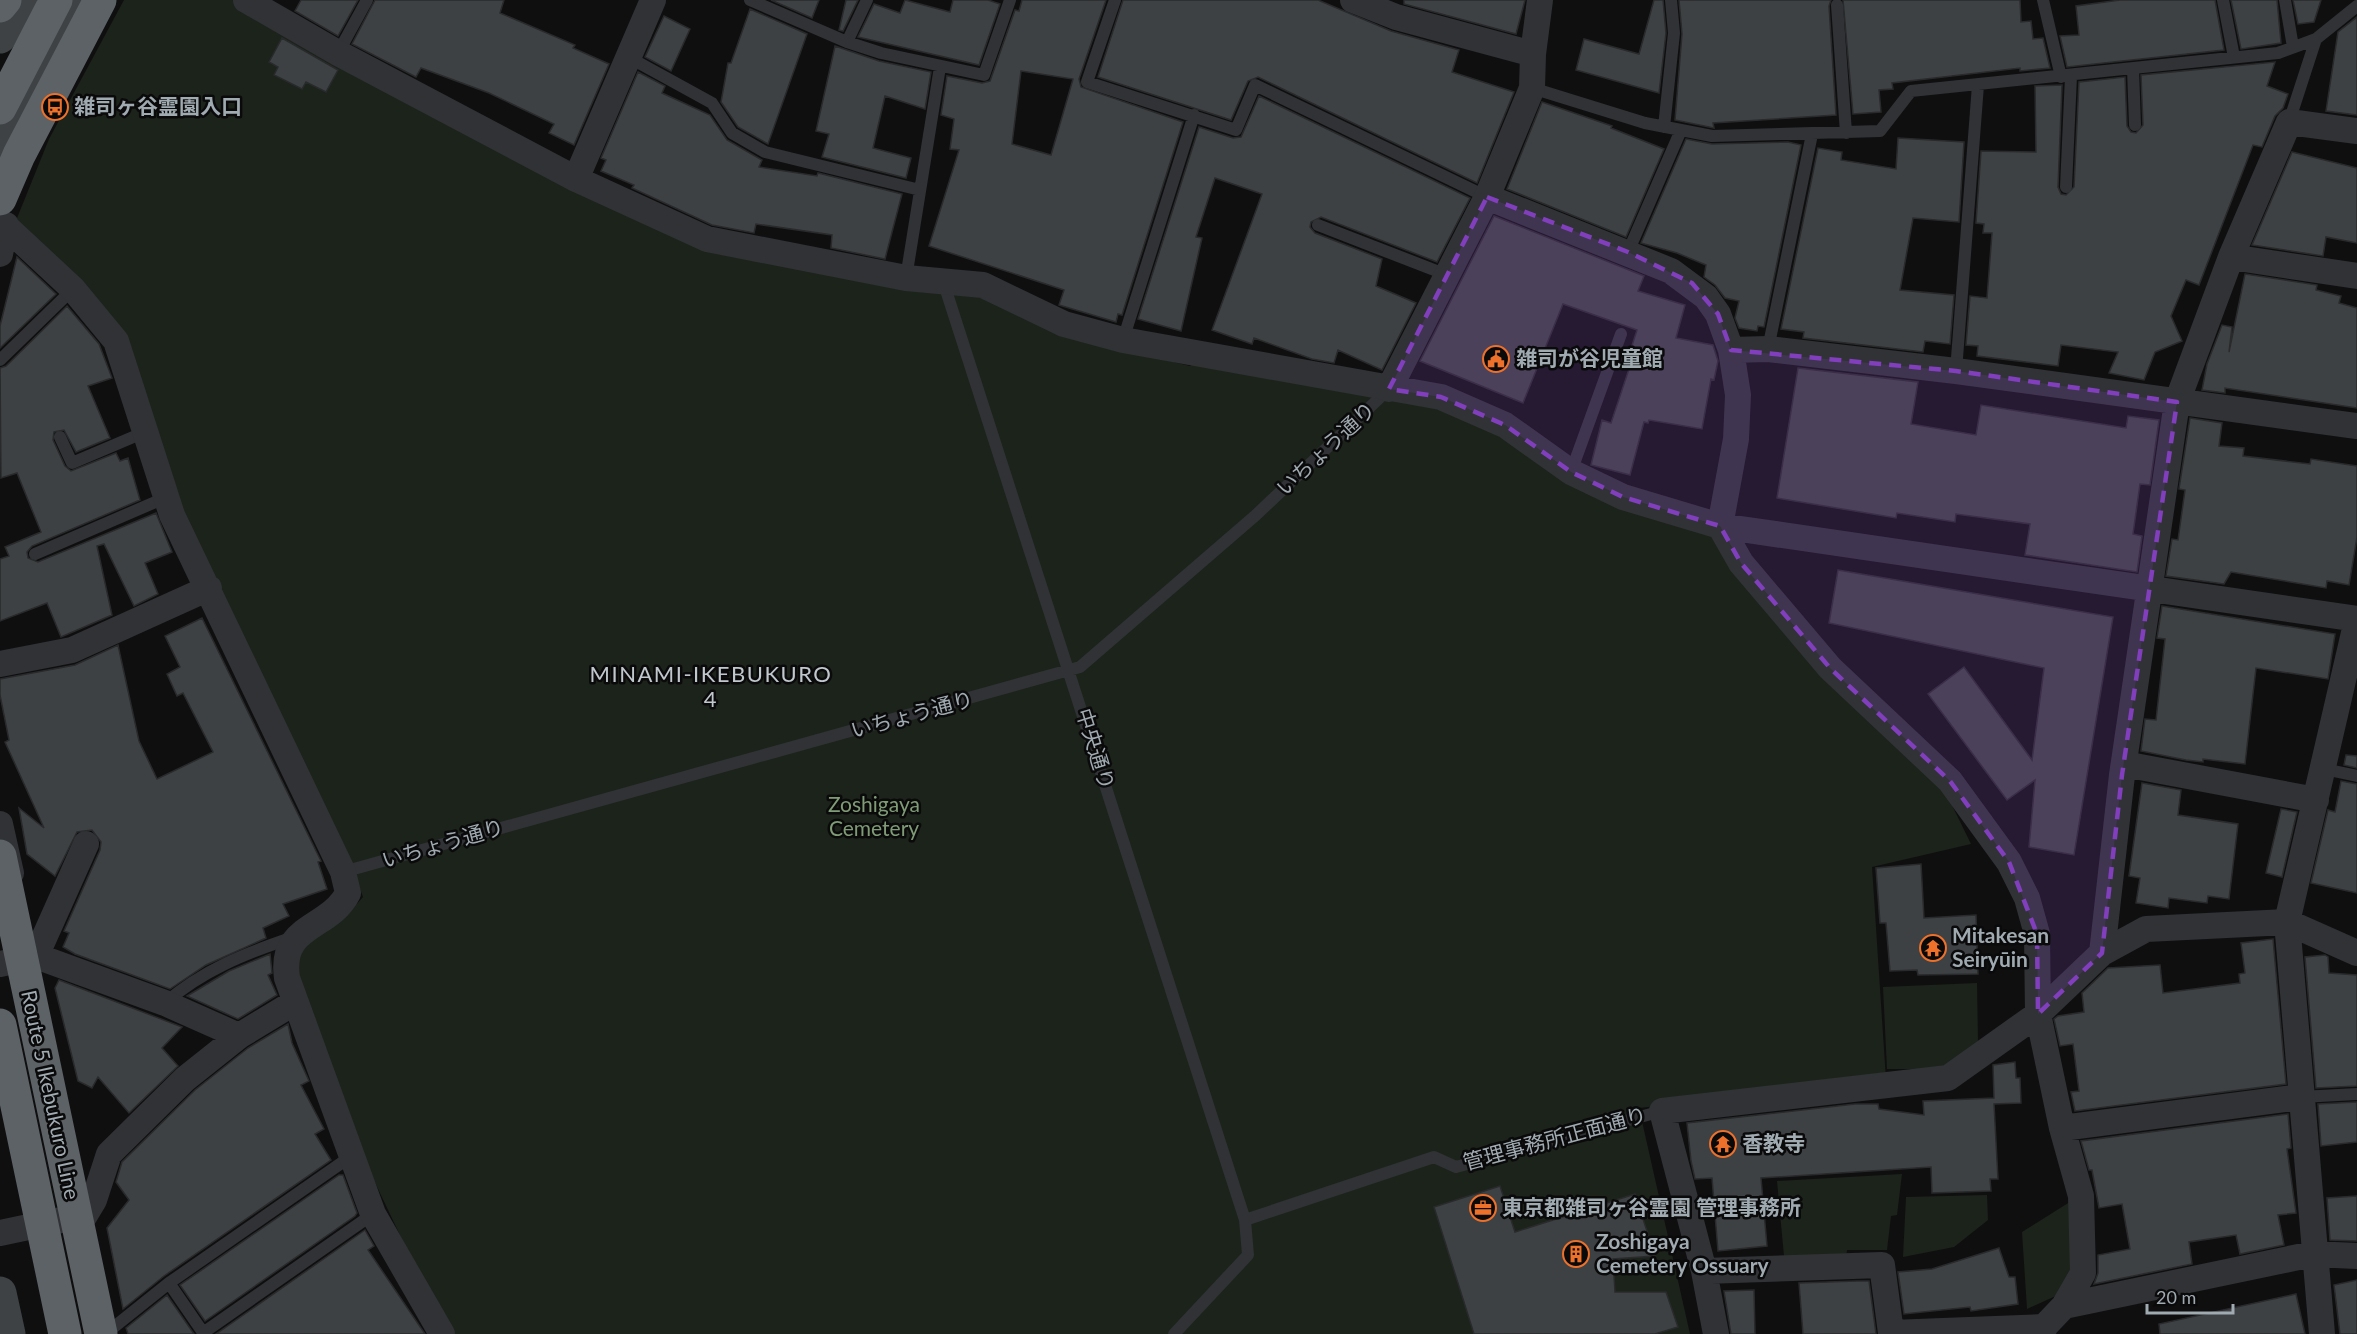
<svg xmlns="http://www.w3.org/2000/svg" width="2357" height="1334" font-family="Lato,'Noto Sans JP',sans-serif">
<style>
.green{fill:#1c231b}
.building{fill:#3e4143;stroke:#292a2c;stroke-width:1.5;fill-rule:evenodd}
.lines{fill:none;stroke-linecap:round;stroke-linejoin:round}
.lane{stroke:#303235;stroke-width:12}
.street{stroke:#303235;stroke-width:26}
.secondary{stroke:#3e4245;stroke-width:33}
.highway{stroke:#5c6266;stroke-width:33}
.highway-bridge{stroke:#5c6266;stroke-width:33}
.marked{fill:#813fbd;fill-opacity:0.2;stroke:#813fbd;stroke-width:4.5;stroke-dasharray:12 8;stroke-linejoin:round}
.labels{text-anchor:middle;stroke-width:5;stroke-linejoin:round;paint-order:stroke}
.poi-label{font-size:21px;font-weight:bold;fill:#a0aab1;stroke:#0a0a0b;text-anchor:start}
.street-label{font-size:21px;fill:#a0aab1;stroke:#0a0a0b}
.park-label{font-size:21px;fill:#809c77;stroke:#0a0a0b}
.neighbourhood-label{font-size:22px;letter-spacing:1.5px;fill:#c1c8cd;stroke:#0a0a0b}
</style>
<rect width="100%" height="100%" fill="#0f0f10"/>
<path class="green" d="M124 0H235L707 239 982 293 1141 354 1190 366 1200 361 1440 398 1718 530 1944 789 1971 844 1872 867 1886 1080 1639 1108 1690 1334H451L408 1252 362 1155 295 971 298 955 311 941 348 914 363 897 355 875 176 501 122 333 15 223 49 139Z
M1977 983 1978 1041 1946 1069H1887L1883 987Z
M1902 1174 1897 1215 1891 1216 1887 1250H1847L1846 1257 1784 1256 1777 1181Z
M1987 1195 1988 1220 1954 1247 1903 1257 1906 1197Z
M2073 1200 2071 1276 2060 1294 2027 1309 2022 1232Z"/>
<path class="building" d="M301 0H358L338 36 295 11Z
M375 0H504L500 13 575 45 573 48 609 64 574 145 549 133 554 124 489 93 421 68 416 77 352 44Z
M771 0H819L812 18Z
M846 0H858L843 31 839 30Z
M905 0 950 12 953 0H988L1000 4 979 65 858 37 874 4 900 13Z
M1022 0H1106L1079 79 1081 87 1183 122 1122 315 1118 314 1116 322 1059 305 1064 290 929 246 959 150 950 149 954 119 941 115 947 76 982 83 990 81 1015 10 1019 11ZM1021 71 1073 79 1051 155 1012 144Z
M1123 0H1318L1391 31 1459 50 1452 72 1514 92 1477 183 1258 77 1248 81 1231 120 1098 77Z
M1404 0H1525L1516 34 1404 4Z
M1654 0H1663L1666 33 1659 93 1576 70 1584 39 1639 54Z
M1679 0H1831L1829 6 1836 115 1713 123 1714 128 1675 120 1682 34Z
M1843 0H2020L2021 22 2031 21 2033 39 2043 38 2050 68 2020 71V68L1892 83 1893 89 1879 90 1881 112 1853 114Z
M2120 0H2215L2224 50 2067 67 2060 36 2079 35 2076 6Z
M2231 0H2277L2281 43 2241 49Z
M2293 0H2321L2314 22 2298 24Z
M750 9 807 34 768 144 738 127 721 102 728 63H731Z
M664 16 690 29 671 71 645 57Z
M2357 17V115L2326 111 2338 32Z
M282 38 338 70 326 92 306 82 302 89 274 75 278 67 269 62Z
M835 46 879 61 931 72 925 109 885 96 873 148 911 158 906 178 822 157 829 134 816 131Z
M2275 62 2267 86 2288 94 2283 108 2275 116 2262 147 2253 145 2199 285 2186 280 2171 316 2182 341 2155 352 2144 380 2109 373 2118 352 2061 345 2058 366 1977 356 1978 346 1966 345 1970 296 1987 298 1992 233H1983L1984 224 1976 223 1981 151 2036 152 2035 86 2062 85 2058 187 2061 194 2066 195 2074 187 2079 82 2125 77 2127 126 2131 132 2136 133 2143 125 2141 75Z
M638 72 665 86 662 93 710 115 727 140 762 160 759 167 817 176 818 173 902 194 885 259 831 248 832 235 756 224 754 233 712 225 632 188 634 185 601 171 606 160 601 158Z
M1259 96 1470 198 1437 262 1321 217 1311 222 1310 227 1315 233 1382 259 1376 286 1416 303 1382 370 1338 350 1334 363 1312 359 1254 338 1252 344 1212 330 1262 194 1215 178 1196 237 1202 238 1181 331 1138 319 1199 127 1233 138 1241 137Z
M1542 102 1612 126 1611 128 1664 149 1626 237 1507 189Z
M1898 138 1964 142 1959 222 1913 218 1900 290 1954 295 1950 344 1925 341 1923 352 1803 338 1804 332 1781 329 1818 148 1842 152 1841 160 1896 169Z
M1686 139 1712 144 1788 142 1801 145 1764 327 1758 326 1757 331 1739 328 1735 318 1739 301 1725 298 1715 285 1704 277 1706 265 1677 253 1641 243Z
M2292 152 2357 168V243L2326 237 2323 256 2252 245Z
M1494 216 1644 276 1638 291 1685 305 1676 338 1713 345 1718 361 1714 380 1711 379 1702 429 1649 420 1648 423 1644 422 1630 475 1591 465 1602 420 1611 423 1631 363 1627 361 1637 330 1563 304 1523 403 1420 361Z
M17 257 56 294 0 348V326Z
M2245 274 2317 285 2316 290 2341 296 2339 303 2357 308V408L2225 388V393L2202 390 2207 364 2222 325 2232 327 2229 352Z
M67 306 99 344 112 378 88 386 110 438 76 452 64 430 54 432 53 440 65 466 71 471 116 453 120 461 128 458 140 500 32 546 27 552 28 558 38 562 156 513 172 552 145 563 158 594 134 606 104 544 97 546 112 615 61 637 47 603 0 621V559L9 556 5 547 41 532 17 473 1 478 0 368 6 366Z
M1798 368 1918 382 1911 424 1976 435 1981 405 2126 428 2128 416 2159 420 2150 485 2140 484 2133 534 2142 536 2137 572 2025 555 2030 524 1956 514 1955 522 1897 513 1896 518 1777 498Z
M2190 418 2222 423 2219 446 2244 448 2243 456 2310 464 2311 459 2357 466V537L2349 585 2327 581 2326 588 2231 572 2224 584 2166 576 2172 539 2178 540 2185 490 2179 489Z
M1838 570 2113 617 2074 855 2029 847 2035 780 2007 800 1928 694 1964 667 2032 760 2044 668 1829 623Z
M2162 606 2335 634 2328 679 2256 668 2245 764 2203 759V762L2186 760 2141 751 2145 719 2156 720 2165 639 2157 638Z
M202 618 321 861 318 862 327 889 283 904 289 916 263 928 266 938 206 965 170 989 75 954 63 947 69 933 64 931 100 850 101 842 92 830 77 832 55 876 27 854 19 808 44 828 5 742 9 740 0 695V679L75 665 118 645 139 741 157 779 213 752 183 693 177 696 167 674 180 667 165 636Z
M2346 755 2357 756V768L2344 765Z
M2341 781 2357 784V893L2311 883 2328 810 2335 812Z
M2142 783 2181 790 2178 815 2238 824 2229 899 2208 896 2207 903 2169 898 2168 908 2136 903 2140 878 2129 876Z
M2281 809 2297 812 2282 877 2266 873Z
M1921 864 1924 918 1976 915 1978 974 1918 975 1917 970 1890 971 1886 923H1880L1876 868Z
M2273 939 2286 1084 2075 1111 2071 1092 2079 1091 2073 1044 2060 1046 2054 1019 2058 1016 2084 1012 2082 993 2108 968 2160 965 2163 993 2240 983 2239 974 2245 973 2241 943Z
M270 954 272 973 268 975 277 995 238 1019 187 996 229 971Z
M2325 955 2328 957 2329 973 2357 975V1086L2316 1088 2305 957Z
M59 980 182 1027 162 1048 178 1066 129 1113 98 1077 92 1088 78 1081 55 988Z
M288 1024 292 1043 309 1081 301 1085 324 1129 315 1134 331 1160 164 1276 123 1309 107 1228 129 1200 116 1182 122 1162 195 1090 248 1048Z
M2015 1062 2016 1078H2020L2021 1103 1994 1104 1998 1179H1990L1991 1191 1932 1193 1931 1167 1761 1178 1767 1246 1718 1251 1712 1178 1695 1179 1691 1161 1687 1123 1855 1104H1878L1879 1109 1924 1115 1923 1101 1994 1098 1993 1065Z
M2357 1102V1142L2321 1146 2318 1104Z
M2288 1114 2291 1148 2287 1149 2296 1213 2278 1215 2284 1245 2240 1254 2236 1235 2189 1242 2192 1264 2094 1284 2098 1273V1255L2130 1249 2122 1204 2099 1208 2092 1170H2089L2081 1141Z
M339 1175H343L357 1213 355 1216 205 1321 180 1285Z
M1500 1186 1515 1232 1635 1194 1655 1256 1613 1259 1615 1292H1666L1678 1327 1655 1334H1474L1434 1207Z
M2357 1196V1241L2330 1240 2327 1198Z
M365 1230 374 1246 368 1250 425 1334H216Z
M1999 1248 2009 1277H2015L2018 1304 1971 1311 1970 1307 1904 1314 1898 1272 1932 1269Z
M2357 1280V1334H2340L2334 1285Z
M1857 1281H1869L1876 1334H1803L1799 1283Z
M1754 1290 1755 1334H1731L1724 1291Z
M2296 1294 2305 1334H2160L2159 1324Z
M167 1295 194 1334H128L126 1328Z"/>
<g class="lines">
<path class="lane" d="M750 0 847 42 881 53 984 75 1010 0
M1115 0 1087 82 1236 130 1255 85 1487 197
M2043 0 2061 77
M2223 0 2234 57
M2285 0 2293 47
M1837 5 1846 133
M847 42 867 0
M338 53 367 0
M630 58 712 103 732 133 765 152 920 190
M2133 69 2135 125
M1532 88 1645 123 1712 136 1880 131 1911 91 2278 53 2316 39 2357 6
M2289 122 2316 39
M1664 127 1674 33 1671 0
M2066 187 2071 76
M1318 225 1447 275
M1628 252 1681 130
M906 278 940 67
M943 281 1245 1220
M1123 340 1194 115
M1768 349 1812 134
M0 360 73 289
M1956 371 1978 85
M60 437 72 463 145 432
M1571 472 1621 334
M35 554 167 497
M2324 769 2357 776
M343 872 1080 667 1256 515 1389 389
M165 1003C203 970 246 953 294 937
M2301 1097 2357 1094
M169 1283 204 1334
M103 1331H109L169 1283 350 1157
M203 1333 373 1214
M1174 1334 1248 1255 1245 1220 1434 1157 1456 1167 1662 1111"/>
<path class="street" d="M246 0 338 53 576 179 707 239 906 278 983 285 1064 324 1123 340 1441 397 1505 425 1571 472 1623 497 1720 526 2357 619
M1353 0 1396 17 1533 54
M576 179 653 0
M1487 197 1671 271 1706 297 1718 314 1731 350 1738 395 1736 439 1720 526 1741 563 1830 668 1950 781 2009 862 2027 898 2037 934 2038 1014 2062 1128 2081 1196 2083 1273 2064 1306 2044 1327 2043 1334
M0 221 73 289 116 341 172 515 343 872 348 893C329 930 279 924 287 978L373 1214 442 1334
M0 254 6 225
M2231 257 2357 276
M1731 350 1768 349 1956 371 2357 426
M1389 389 1487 197 1532 88 1533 54 1540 0
M0 664 72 650 209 588
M2124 764 2316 800
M0 824 11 873
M2102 953 2146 929 2287 922 2357 953
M36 956 86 844
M0 964 36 956 165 1003 239 1036
M2062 1128 2301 1097
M0 1233 85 1215 94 1200 109 1154 185 1079 239 1036 295 1002
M1704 1271 1882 1265 1891 1333 2044 1327
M2064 1306 2313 1254 2357 1256
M1716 1334 1704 1271 1662 1111 1948 1078 2038 1014 2102 953 2122 775 2177 402 2231 257 2289 122 2357 131
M2322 1334 2287 922 2357 620"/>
<path class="secondary" d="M0 37 21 0
M0 152 79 0
M0 1293 9 1334"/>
<path class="highway" d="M0 6 5 0
M0 108 56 0
M0 199 19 155 100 0"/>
<path class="highway-bridge" d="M0 856 101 1334
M0 1025 65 1334"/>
</g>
<path class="marked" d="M1487 197 1628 252 1692 283 1718 314 1731 350 1956 371 2177 402 2122 775 2102 953 2038 1014 2037 934 2009 862 1950 781 1830 668 1741 563 1720 526 1623 497 1571 472 1505 425 1441 397 1389 389Z"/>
<defs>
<symbol id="bus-ring" viewBox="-11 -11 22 22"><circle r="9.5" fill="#0a0a0b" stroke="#ed712a" stroke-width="1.5"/><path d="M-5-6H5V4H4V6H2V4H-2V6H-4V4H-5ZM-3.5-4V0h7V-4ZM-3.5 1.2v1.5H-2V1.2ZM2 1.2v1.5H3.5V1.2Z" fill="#ed712a"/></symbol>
<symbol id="civic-ring" viewBox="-11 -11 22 22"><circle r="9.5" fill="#0a0a0b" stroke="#ed712a" stroke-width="1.5"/><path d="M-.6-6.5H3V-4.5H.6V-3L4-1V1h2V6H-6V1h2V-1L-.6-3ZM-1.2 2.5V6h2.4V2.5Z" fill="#ed712a"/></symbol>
<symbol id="temple-ring" viewBox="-11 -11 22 22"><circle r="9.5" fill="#0a0a0b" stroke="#ed712a" stroke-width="1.5"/><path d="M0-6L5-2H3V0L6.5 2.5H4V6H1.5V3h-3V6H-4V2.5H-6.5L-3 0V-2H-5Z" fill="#ed712a"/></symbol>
<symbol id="office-ring" viewBox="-11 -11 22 22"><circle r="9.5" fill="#0a0a0b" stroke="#ed712a" stroke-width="1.5"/><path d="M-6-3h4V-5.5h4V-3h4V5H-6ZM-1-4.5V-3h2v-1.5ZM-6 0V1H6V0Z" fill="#ed712a"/></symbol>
<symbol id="building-ring" viewBox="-11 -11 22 22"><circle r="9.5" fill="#0a0a0b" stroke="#ed712a" stroke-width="1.5"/><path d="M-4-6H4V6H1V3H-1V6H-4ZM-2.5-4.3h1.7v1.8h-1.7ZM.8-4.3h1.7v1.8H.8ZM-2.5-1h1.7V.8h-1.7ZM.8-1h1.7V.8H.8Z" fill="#ed712a"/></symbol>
</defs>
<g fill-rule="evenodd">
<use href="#bus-ring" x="40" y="92" width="30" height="30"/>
<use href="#civic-ring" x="1481" y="344" width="30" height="30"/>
<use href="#temple-ring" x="1918" y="933" width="30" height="30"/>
<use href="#temple-ring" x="1708" y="1129" width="30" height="30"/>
<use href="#office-ring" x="1468" y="1193" width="30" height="30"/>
<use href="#building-ring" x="1561" y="1239" width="30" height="30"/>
</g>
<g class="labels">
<g class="poi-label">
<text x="74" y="114">雑司ヶ谷霊園入口</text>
<text x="1516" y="366">雑司が谷児童館</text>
<text x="1952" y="943">Mitakesan<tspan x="1952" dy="24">Seiryūin</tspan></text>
<text x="1742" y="1151">香教寺</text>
<text x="1502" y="1215">東京都雑司ヶ谷霊園 管理事務所</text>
<text x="1596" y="1249">Zoshigaya<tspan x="1596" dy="24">Cemetery Ossuary</tspan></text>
</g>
<g class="street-label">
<text transform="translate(1326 449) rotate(-43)" y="7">いちょう通り</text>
<text transform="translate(912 715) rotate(-15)" y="7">いちょう通り</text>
<text transform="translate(1095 749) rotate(73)" y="7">中央通り</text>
<text transform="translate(443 844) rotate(-16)" y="7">いちょう通り</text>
<text transform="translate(50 1095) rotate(78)" y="7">Route 5 Ikebukuro Line</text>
<text transform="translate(1555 1139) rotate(-15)" y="7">管理事務所正面通り</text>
</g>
<g class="park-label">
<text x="874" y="812">Zoshigaya<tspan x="874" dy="24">Cemetery</tspan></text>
</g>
<g class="neighbourhood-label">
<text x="711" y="682">MINAMI-IKEBUKURO<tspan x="711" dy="25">4</tspan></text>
</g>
</g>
<path d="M2147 1304v9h86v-9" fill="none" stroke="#a0aab1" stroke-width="3"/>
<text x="2156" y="1304" font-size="18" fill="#a0aab1" stroke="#0a0a0b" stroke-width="4.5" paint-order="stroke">20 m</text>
</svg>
